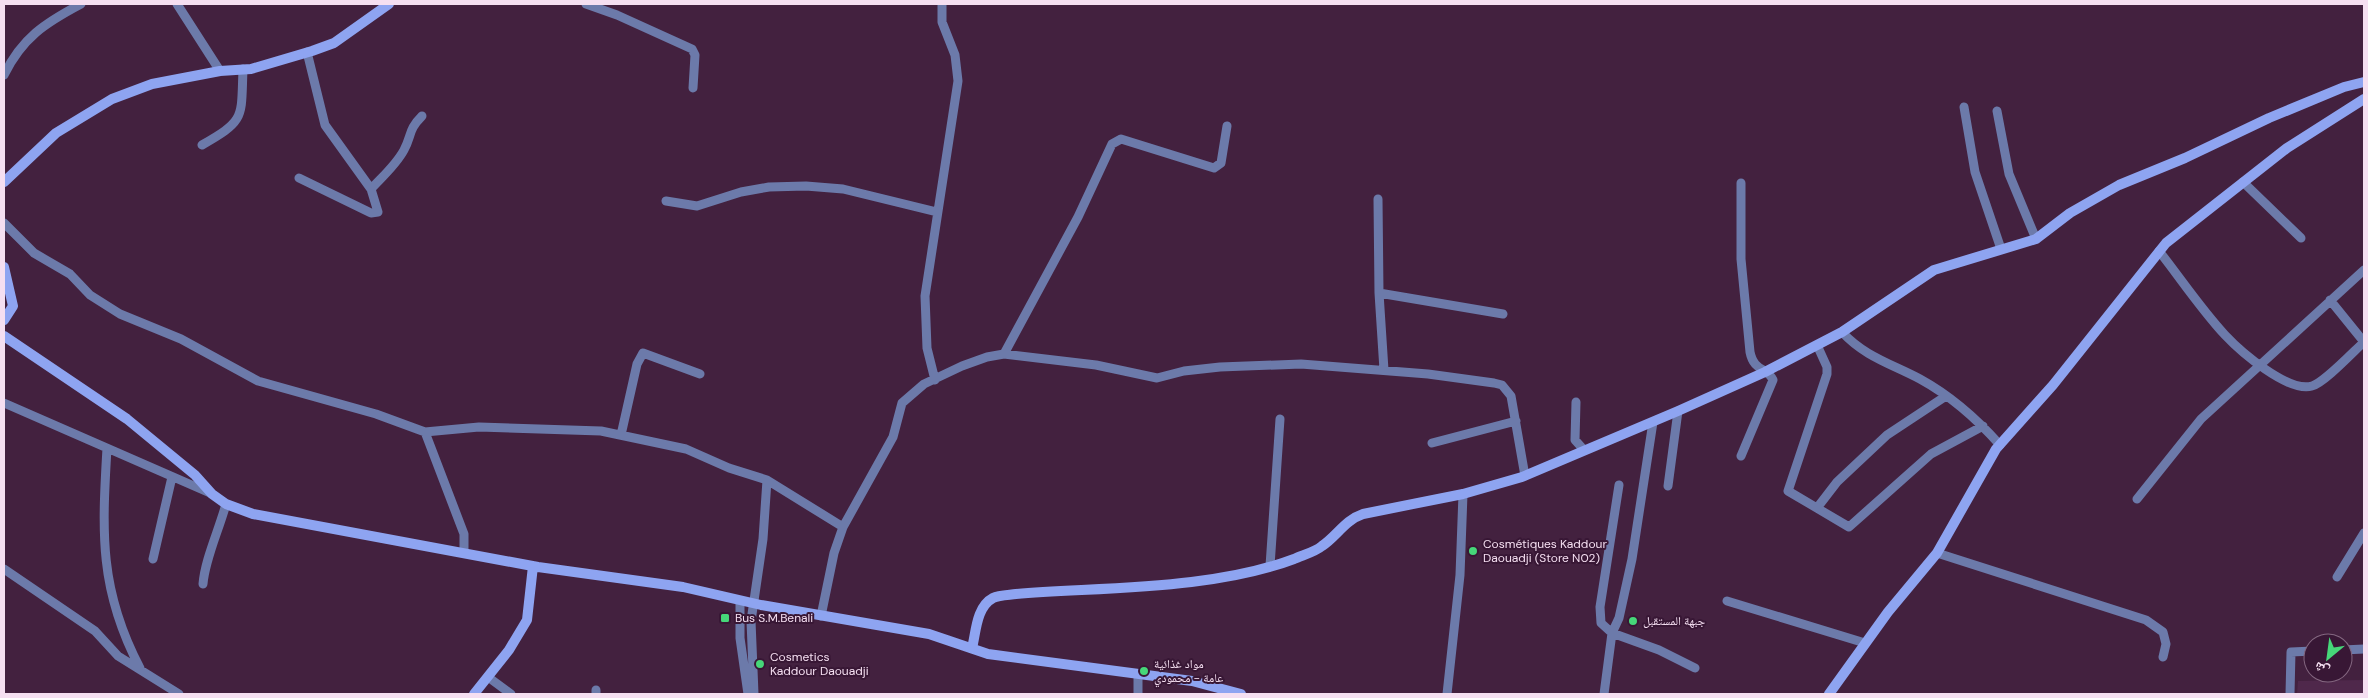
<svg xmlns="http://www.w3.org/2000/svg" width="2368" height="698" font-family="'DM Sans','Noto Naskh Arabic',sans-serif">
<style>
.built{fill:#4f284b}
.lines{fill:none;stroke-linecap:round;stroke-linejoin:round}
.street{stroke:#6c7aaa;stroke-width:9}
.secondary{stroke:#8ea4f1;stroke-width:10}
.poi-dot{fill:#46d779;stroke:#381735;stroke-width:2}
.labels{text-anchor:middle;stroke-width:4;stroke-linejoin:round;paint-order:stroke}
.poi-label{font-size:12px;fill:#f5dff1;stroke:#381735;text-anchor:start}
</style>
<rect width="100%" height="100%" fill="#43213f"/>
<path class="built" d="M2364 680V694H2297L2298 681Z"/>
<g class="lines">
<path class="street" d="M177 4 220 71
M586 4 617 15 692 49 695 55 693 88
M4 75C22 38 45 23 81 4
M1964 107 1975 172 2001 249
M1997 111 2009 174 2036 239
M202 145C246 120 241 118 243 69
M299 178 371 213 378 212 371 189 325 125 307 52
M2243 182 2301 238
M1741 183V259L1750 352C1754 372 1767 367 1773 380L1741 456
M371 189C382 177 396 165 404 150 412 135 408 130 422 116
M1378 199 1379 293 1384 370
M666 201 697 206 741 192 769 187 806 186 843 189 937 212
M4 223 34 253 70 274 90 295 120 314 181 339 258 381 376 414 425 432
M2159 251C2181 279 2201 309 2225 335 2240 351 2288 393 2312 386 2324 383 2353 352 2364 342
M1379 293 1503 314
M2330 300 2364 342
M1842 332C1865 357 1892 364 1920 379 1951 396 1977 419 2000 445
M1817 345 1827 367V374L1788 491 1849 527 1931 454 1983 426
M1004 354 1078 217 1112 144 1121 139 1214 168 1221 163 1227 126
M935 380 927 348 925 296 958 81 955 55 942 22V4
M1576 402 1575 440 1584 450
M4 403 210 493
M621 435 637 364 643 353 700 374
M1432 443 1516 421
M107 448C102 533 99 590 140 668
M1619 485 1600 607 1601 623 1612 633 1659 650 1695 668
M1668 486 1678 411
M2137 499 2201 419 2364 270
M1817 508 1837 482 1887 435 1946 396
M843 527 893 437 902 403 924 384 962 366 987 357 1004 354 1096 365 1157 378 1184 371 1220 367 1301 364 1428 374 1494 383 1502 385 1511 396 1525 476
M464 553V534L425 432 479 427 601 431 686 449 729 468 767 480 843 527 834 553 821 616
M1937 553 2146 620 2163 632 2166 644 2163 657
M153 559 172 477
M1270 566 1280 419
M4 569 95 631 118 656 179 694
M2337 577 2364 533
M203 584C205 559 219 530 226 504
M740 601V638L748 694
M1727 601 1865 643
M2343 650 2364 649
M1138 674V694
M488 677 511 694
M596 690V694
M754 694 751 621 763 539 767 480
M1447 694 1460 575 1463 494
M1604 694 1612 633 1619 618 1632 559 1653 422
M2290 694 2291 652 2313 651"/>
<path class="secondary" d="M4 182 56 133 112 99 152 84 220 71 251 69 312 51 334 43 389 4
M4 267 13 306 4 320
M4 336 127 419 195 475 212 494 226 504 253 514 538 567 683 587 761 605 929 634 988 654 1192 681 1241 694
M972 648C976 633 976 607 993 598 999 595 1009 595 1016 594 1104 587 1212 590 1294 559 1303 555 1315 552 1322 546 1337 536 1345 520 1363 514L1463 494 1522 477 1678 411 1765 372 1842 332 1934 270 2036 239 2070 213 2119 185 2185 158 2269 118 2344 87 2364 82
M474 694 509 650 527 620 533 566
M1829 694 1888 612 1937 553 1996 449 2053 385 2166 243 2287 148 2364 99"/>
</g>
<g class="poi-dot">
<circle cx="1473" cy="551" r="5"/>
<rect x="720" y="613" width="10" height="10" rx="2.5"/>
<circle cx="1633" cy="621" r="5"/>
<circle cx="760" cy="664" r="5"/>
<circle cx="1144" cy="671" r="5"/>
</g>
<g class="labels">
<g class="poi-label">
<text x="1483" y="548">Cosmétiques Kaddour<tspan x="1483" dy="14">Daouadji (Store N02)</tspan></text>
<text x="735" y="622">Bus S.M.Benali</text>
<text x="1643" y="625">جبهة المستقبل</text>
<text x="770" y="661">Cosmetics<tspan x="770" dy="14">Kaddour Daouadji</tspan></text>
<text x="1154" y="668">مواد غذائية<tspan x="1154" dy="14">عامة - محمودي</tspan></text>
</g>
</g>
<rect width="2368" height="698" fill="none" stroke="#f5dff1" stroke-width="10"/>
<g transform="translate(2328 658) rotate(209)"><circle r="24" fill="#381735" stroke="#846780"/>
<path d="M0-4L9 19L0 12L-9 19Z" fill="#46d779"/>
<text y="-8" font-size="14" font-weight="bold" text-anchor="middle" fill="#f5dff1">ش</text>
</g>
</svg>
